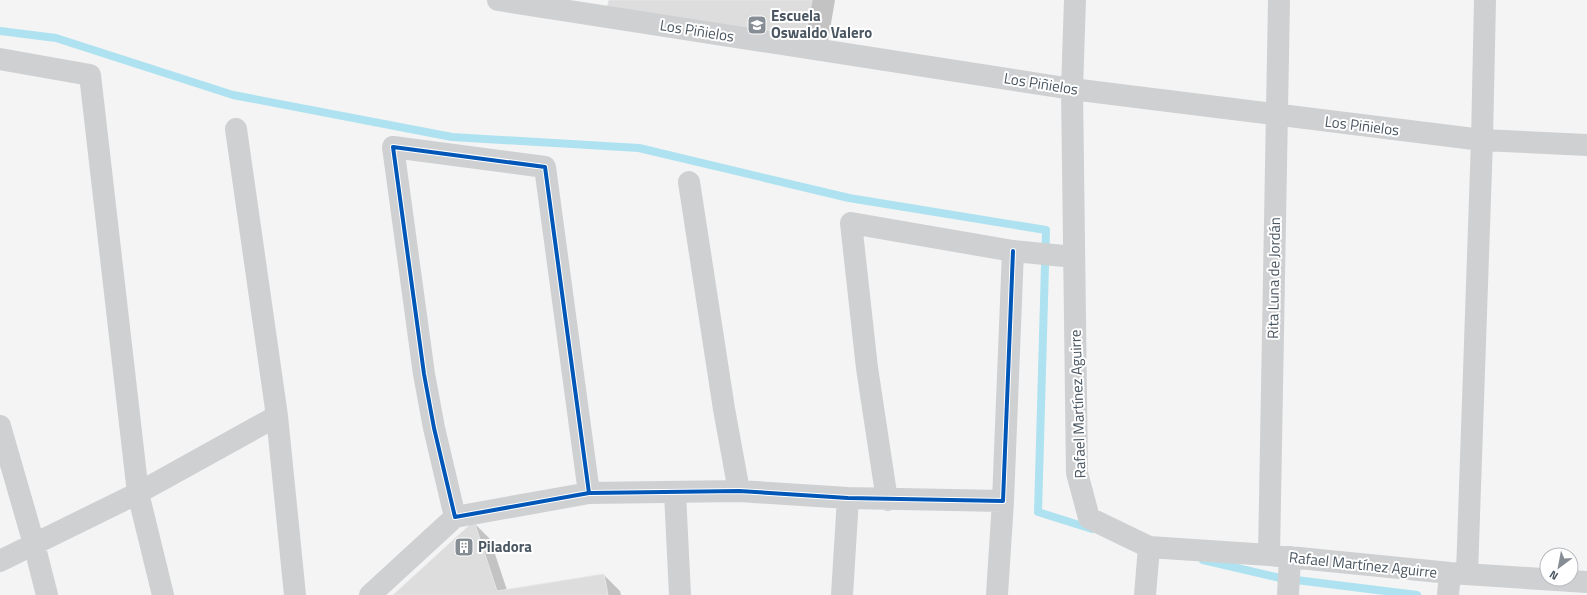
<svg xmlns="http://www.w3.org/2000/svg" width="1587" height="595" font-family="'Titillium Web',sans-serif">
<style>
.shadow{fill:#0003}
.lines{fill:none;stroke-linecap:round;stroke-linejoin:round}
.stream{stroke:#aee2f0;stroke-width:8}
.building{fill:#ddddde;stroke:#e5e6e7}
.minor{stroke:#ced0d2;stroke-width:22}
.cycleway-casing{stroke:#fff;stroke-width:6}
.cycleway{stroke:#0057b8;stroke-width:4}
.labels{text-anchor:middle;stroke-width:4;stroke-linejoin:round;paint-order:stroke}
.poi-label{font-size:15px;font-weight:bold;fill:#4a5661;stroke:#fff;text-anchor:start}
.street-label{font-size:15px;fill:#4a5661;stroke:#fff}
</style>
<rect width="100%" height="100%" fill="#f4f4f4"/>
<path class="shadow" d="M610 0H835L825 59Z
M474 523 490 539 507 590 604 575 620 591 621 595H394Z"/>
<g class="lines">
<path class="stream" d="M0 31 56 38 233 95 452 137 639 148 849 198 1046 230 1038 512 1092 529
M1203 560 1280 578 1417 595"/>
</g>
<path class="building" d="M609 0H812L805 40 606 11Z
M474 521 497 591 604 574 608 595H393Z"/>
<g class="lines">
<path class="minor" d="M498 0 1072 89 1482 140 1587 145
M1075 0 1072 89 1077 473 1089 518 1149 547 1269 555 1450 573 1587 582
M0 59 90 75 138 493 163 595
M689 182 724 409 739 491
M277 416 295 595
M0 426 34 544 47 595
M589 493 455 517 434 428 424 374 393 147 545 167 589 493 739 491 848 498 1003 501 1013 251
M675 493 680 595
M887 500 867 368 851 223 1013 251 1074 257
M1269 555 1279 0
M0 561 138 493 277 416 236 129
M1467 574 1482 140 1485 0
M370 595 455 517
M842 595 848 498
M997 595 1003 501
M1145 595 1149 547
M1288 595 1290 557
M1448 595 1450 573"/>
<defs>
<path id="cycleway" d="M589 493 455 517 434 428 424 374 393 147 545 167 589 493 739 491 848 498 1003 501 1013 251"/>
</defs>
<use href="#cycleway" class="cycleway-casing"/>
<use href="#cycleway" class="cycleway"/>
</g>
<defs>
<symbol id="school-square" viewBox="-11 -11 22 22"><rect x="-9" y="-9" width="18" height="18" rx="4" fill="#868d94" stroke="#fff"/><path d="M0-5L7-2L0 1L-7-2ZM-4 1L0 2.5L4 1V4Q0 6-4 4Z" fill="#fff"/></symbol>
<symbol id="building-square" viewBox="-11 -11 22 22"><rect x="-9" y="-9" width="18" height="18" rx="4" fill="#868d94" stroke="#fff"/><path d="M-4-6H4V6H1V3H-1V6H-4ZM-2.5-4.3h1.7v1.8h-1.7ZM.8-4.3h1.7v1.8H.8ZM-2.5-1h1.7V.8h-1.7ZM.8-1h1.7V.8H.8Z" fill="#fff"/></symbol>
</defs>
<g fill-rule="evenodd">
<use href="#school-square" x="746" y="14" width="22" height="22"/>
<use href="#building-square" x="453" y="536" width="22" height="22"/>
</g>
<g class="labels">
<g class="poi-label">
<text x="771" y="21">Escuela<tspan x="771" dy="17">Oswaldo Valero</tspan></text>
<text x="478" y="552">Piladora</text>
</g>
<g class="street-label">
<text transform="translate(697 31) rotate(9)" y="5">Los Piñielos</text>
<text transform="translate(1041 84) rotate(9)" y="5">Los Piñielos</text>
<text transform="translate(1362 126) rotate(7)" y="5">Los Piñielos</text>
<text transform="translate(1274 278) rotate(-89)" y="5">Rita Luna de Jordán</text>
<text transform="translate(1078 404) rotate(-92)" y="5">Rafael Martínez Aguirre</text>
<text transform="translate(1363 565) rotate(6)" y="5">Rafael Martínez Aguirre</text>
</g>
</g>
<g transform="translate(1559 567) rotate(212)"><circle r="19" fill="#ffffff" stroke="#b7bbc0"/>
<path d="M0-3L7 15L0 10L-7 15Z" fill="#868d94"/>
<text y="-6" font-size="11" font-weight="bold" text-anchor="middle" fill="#4a5661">N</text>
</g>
</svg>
